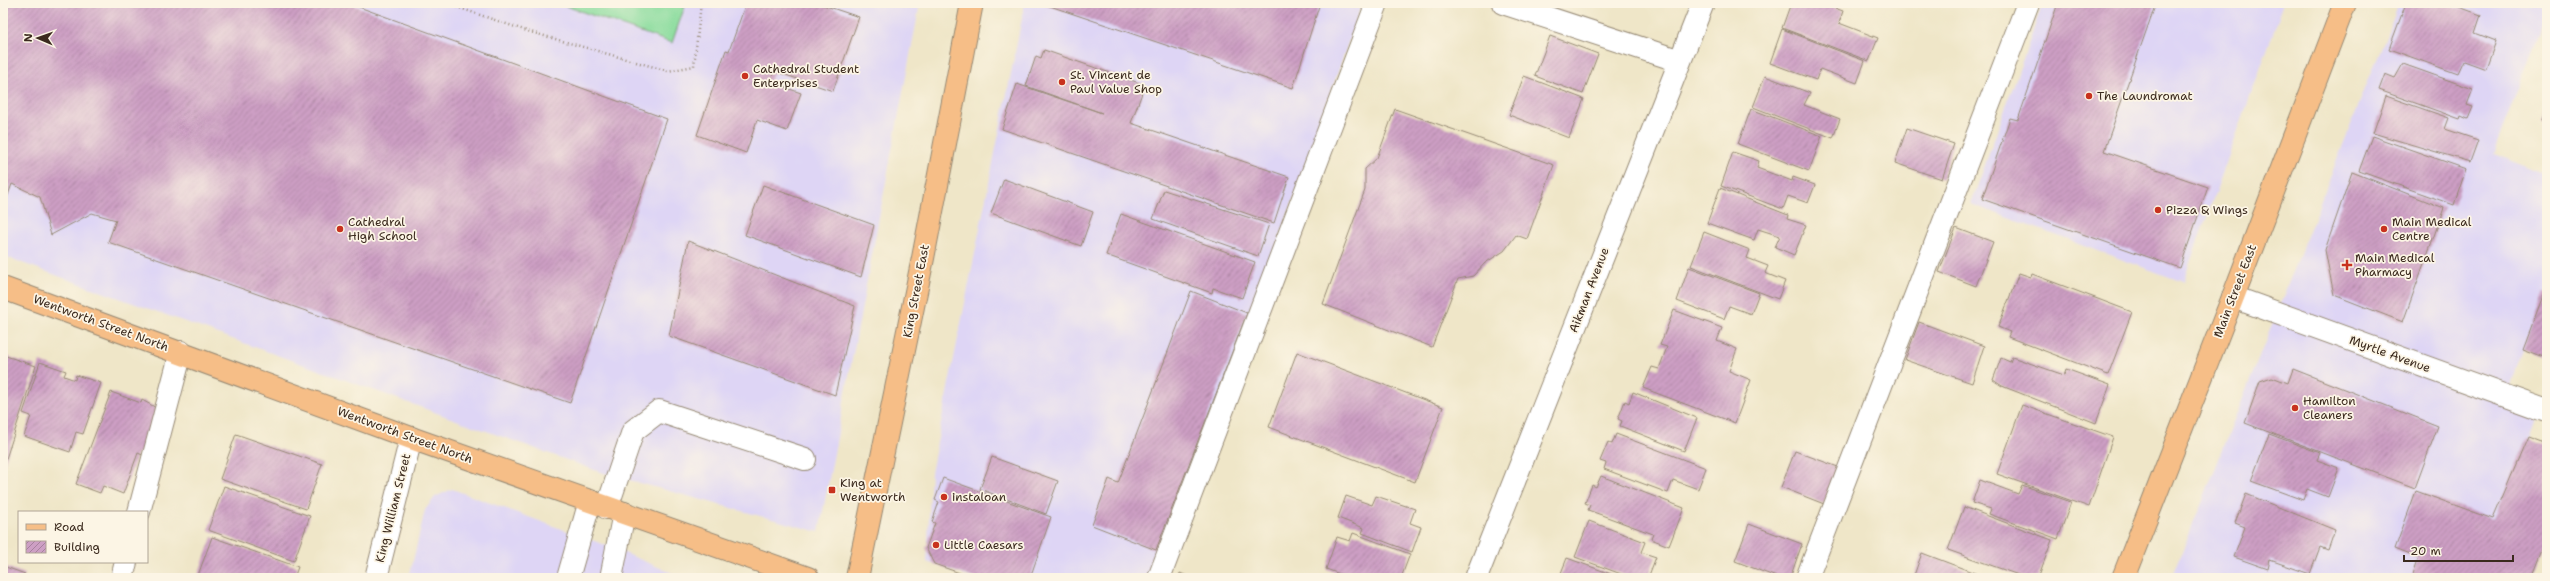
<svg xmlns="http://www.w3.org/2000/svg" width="2550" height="581" font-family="'Shantell Sans',sans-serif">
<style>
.built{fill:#ded5f5}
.garden{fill:#89dc9d;stroke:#62835e}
.building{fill:url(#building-hatch)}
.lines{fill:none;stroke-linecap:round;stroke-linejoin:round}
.minor-casing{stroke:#958873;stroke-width:24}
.major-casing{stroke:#958873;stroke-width:24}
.path{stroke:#958873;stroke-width:2.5;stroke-dasharray:1 3;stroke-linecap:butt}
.minor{stroke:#fff;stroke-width:22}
.major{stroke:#f6be87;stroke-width:22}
.poi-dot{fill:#c8321e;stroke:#fcf5e5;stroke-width:1.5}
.labels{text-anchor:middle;stroke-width:3.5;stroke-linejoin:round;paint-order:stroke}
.poi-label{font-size:12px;fill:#3b2a1e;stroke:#fcf5e5;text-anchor:start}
.street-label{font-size:12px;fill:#3b2a1e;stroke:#fcf5e5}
</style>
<defs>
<pattern id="building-hatch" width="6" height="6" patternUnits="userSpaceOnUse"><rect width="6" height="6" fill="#cd9fc4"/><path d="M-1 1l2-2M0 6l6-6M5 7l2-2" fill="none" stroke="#a8829f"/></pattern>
</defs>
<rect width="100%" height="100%" fill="#fcf5e5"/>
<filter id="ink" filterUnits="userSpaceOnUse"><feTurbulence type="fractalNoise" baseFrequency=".025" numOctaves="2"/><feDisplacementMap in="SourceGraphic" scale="8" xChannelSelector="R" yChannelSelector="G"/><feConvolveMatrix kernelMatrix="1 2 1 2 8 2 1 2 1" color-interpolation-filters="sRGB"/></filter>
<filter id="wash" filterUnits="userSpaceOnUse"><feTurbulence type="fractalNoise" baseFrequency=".012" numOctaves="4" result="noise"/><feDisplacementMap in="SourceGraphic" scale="16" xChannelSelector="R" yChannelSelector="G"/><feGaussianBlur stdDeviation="0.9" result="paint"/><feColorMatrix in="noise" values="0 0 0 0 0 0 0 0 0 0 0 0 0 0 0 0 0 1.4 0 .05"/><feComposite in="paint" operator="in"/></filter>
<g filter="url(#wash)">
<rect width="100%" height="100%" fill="#efe6c8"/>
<path class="built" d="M3 3H920L819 532 600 472 3 256Z
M1025 3H1362L1255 309 1149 578H972L927 562 931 473Z
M2043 3H2284L2183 282 1971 204Z
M2399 3H2536L2547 7V12L2493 154 2547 175V287L2502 405 2538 418 2478 578H2172Z
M452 489 608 546 684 578H409L425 510 435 497Z"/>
<path class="garden" d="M557 3H686L672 43Z"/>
<g id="blocks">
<path class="building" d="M3 3H348L667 119 570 403 108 242 116 220 92 213 51 235 40 197 12 184 3 209Z
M746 3H817L859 17 833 91 774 71 770 82 801 93 787 131 757 120 746 153 697 135 726 50 729 51Z
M1041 3H1320L1293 88Z
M1791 3H1821L1843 11 1839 23 1878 38 1869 61 1782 28Z
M2058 3H2156L2104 151 2208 187 2180 268 1982 199 2010 118 2018 120Z
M2406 3H2448L2481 15 2475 33 2496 41 2486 69 2464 61 2458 74 2389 49Z
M1782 29 1865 61 1857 83 1820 69 1816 80 1770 63Z
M1550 36 1598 54 1583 94 1535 76Z
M1044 50 1145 85 1131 123 1289 177 1274 223 1002 129 1017 84 1102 113 1026 86 1036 56 1041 58Z
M2403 64 2473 89 2467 105 2473 107 2468 119 2461 116 2460 119 2379 90 2385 74 2395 78Z
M1524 76 1584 99 1569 138 1509 115Z
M1765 76 1810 93 1804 105 1840 119 1833 138 1753 107Z
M2386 96 2449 118 2445 129 2478 140 2470 162 2373 133Z
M2547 106V121L2542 119Z
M1395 109 1554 165 1527 239 1516 235 1504 251 1485 263 1473 276 1458 279 1432 347 1323 304 1365 190V169L1377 158Z
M1751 109 1822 136 1809 171 1738 144Z
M1907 128 1954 144 1942 179 1895 163Z
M2372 136 2466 169 2454 205 2359 171Z
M1733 152 1759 161 1757 168 1792 181 1793 177 1815 185 1808 203 1788 196 1783 209 1721 186Z
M2352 172 2444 208 2403 322 2334 295 2325 250Z
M1004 179 1093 212 1081 246 991 213Z
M763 185 874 225 861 277 745 235Z
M1720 188 1788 215 1787 219 1806 225 1794 255 1775 247 1780 236 1758 229 1754 240 1707 223Z
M1164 190 1269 224 1258 256 1153 219Z
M1121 214 1255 262 1242 298 1213 288 1212 293 1106 255Z
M1956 228 1993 242 1976 286 1939 272Z
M1704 232 1750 250 1747 258 1768 266 1765 273 1785 281 1778 299 1691 266Z
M688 241 855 306 835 395 669 336Z
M1689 267 1759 293 1751 314 1729 306 1724 319 1677 301Z
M2019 273 2031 277 2032 274 2132 312 2108 375 2008 337 2010 332 1998 327Z
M1191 291 1247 313 1156 550 1092 525 1109 479 1118 483Z
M2544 293 2547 294V358L2523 349Z
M1674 310 1722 328 1717 341 1737 349 1729 371 1751 380 1735 423 1643 388 1652 367 1659 369 1667 347 1660 345Z
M1919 322 1984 346 1972 383 1905 360Z
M1297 352 1443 407 1415 482 1269 427Z
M3 355 36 366 3 468Z
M2012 357 2064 375 2066 369 2110 385 2096 423 2002 386 1993 380 2001 358 2010 362Z
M40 362 66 371 64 376 75 380 76 375 101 383 83 434 76 432 70 452 24 436 31 416 23 413Z
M2293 369 2438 426 2415 488 2245 423 2260 381 2272 377 2288 383Z
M111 392 141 403 142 400 164 412 147 457 138 453 123 494 103 486 100 493 76 484Z
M1633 392 1697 418 1684 451 1620 426 1622 421 1618 419 1625 401 1629 403Z
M2022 405 2113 437 2089 507 1997 474Z
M236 434 322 464 306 509 220 479Z
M1616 434 1706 468 1698 489 1673 480 1668 493 1604 469 1606 463 1600 461 1608 442 1612 444Z
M2269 434 2320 453 2317 460 2339 468 2328 497 2307 489 2303 500 2251 481Z
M2528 437 2547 444V540L2532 578H2411L2418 558 2395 549 2416 491 2493 519Z
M1795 451 1838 467 1824 504 1781 487Z
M992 457 1058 481 1046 514 980 489Z
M1601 476 1684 508 1669 546 1651 539 1653 534 1588 510 1590 505 1585 503 1592 485 1596 487Z
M943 478 1051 517 1030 578H974L934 564 926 548 935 523 932 522 939 502 935 500Z
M1980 480 2018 494 2022 485 2071 502 2058 539 1989 514 1991 509 1972 503Z
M224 486 310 516 294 561 208 530Z
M2246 494 2335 530 2328 550 2320 547 2310 574 2270 560 2268 569 2234 557 2245 527 2235 523Z
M1346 496 1372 505 1376 496 1415 509 1410 523 1421 527 1412 552 1362 533 1364 528 1338 518Z
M1964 507 2052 540 2038 578H2027L1948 550Z
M1589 521 1645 542 1641 552 1656 557 1648 578H1632L1575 557Z
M1749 524 1802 544 1790 578H1779L1735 561Z
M1353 533 1410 554 1401 578H1351L1326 569 1337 537 1350 541Z
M212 537 298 567 294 578H197Z
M1922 553 1988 578H1913Z
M1567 558 1622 578H1559Z
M3 566 25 574 23 578H3Z
M1180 573 1192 578H1179Z"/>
</g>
</g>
<g filter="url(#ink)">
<use href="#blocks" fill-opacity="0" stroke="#958873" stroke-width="1"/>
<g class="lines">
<defs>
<path id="minor" d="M1503 3 1680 61
M2233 297 2547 411
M607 508 633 431 659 411 805 459
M139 512 181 352
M122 578 126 562
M376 578 411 438
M568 578 590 501
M611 578 624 513
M1159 578 1377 3
M1476 578 1703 3
M1807 578 2028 3"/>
<path id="major" d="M3 288 411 438 808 578
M857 578 923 258 972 3
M2123 578 2233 297 2345 3"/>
</defs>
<use href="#minor" class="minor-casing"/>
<use href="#major" class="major-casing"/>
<path class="path" d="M445 3 527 31 668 71 694 66 701 3"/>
<use href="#minor" class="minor"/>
<use href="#major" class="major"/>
</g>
</g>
<g class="poi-dot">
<circle cx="745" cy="76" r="4"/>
<circle cx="1062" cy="82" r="4"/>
<circle cx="2089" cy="96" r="4"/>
<circle cx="2158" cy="210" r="4"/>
<circle cx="340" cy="229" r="4"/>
<circle cx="2384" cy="229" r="4"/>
<path d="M2345 259h4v4h4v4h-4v4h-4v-4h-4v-4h4z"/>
<circle cx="2295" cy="408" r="4"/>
<rect x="828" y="486" width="8" height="8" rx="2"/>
<circle cx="944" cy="497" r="4"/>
<circle cx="936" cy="545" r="4"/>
</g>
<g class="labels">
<g class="poi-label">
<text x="753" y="73">Cathedral Student<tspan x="753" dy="14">Enterprises</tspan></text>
<text x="1070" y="79">St. Vincent de<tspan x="1070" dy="14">Paul Value Shop</tspan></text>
<text x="2097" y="100">The Laundromat</text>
<text x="2166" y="214">Pizza &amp; Wings</text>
<text x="348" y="226">Cathedral<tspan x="348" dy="14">High School</tspan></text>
<text x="2392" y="226">Main Medical<tspan x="2392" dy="14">Centre</tspan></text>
<text x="2355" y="262">Main Medical<tspan x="2355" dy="14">Pharmacy</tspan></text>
<text x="2303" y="405">Hamilton<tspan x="2303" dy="14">Cleaners</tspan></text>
<text x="840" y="487">King at<tspan x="840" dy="14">Wentworth</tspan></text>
<text x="952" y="501">instaloan</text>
<text x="944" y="549">Little Caesars</text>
</g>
<g class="street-label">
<text transform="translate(1589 290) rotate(-69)" y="4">Aikman Avenue</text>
<text transform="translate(916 291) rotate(-79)" y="4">King Street East</text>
<text transform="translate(2235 291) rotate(-69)" y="4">Main Street East</text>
<text transform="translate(101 323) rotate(20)" y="4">Wentworth Street North</text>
<text transform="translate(2390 354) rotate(20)" y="4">Myrtle Avenue</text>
<text transform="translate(405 435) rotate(20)" y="4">Wentworth Street North</text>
<text transform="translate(393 508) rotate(-76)" y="4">King William Street</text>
</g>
</g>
<rect width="2550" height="581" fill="none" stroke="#fcf5e5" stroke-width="16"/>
<rect x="18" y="511" width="130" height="52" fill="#fcf5e5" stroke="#afa495"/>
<rect x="26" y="524" width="20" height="6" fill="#f6be87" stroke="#afa495"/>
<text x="54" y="531" font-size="12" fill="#3b2a1e">Road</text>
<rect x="26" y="541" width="20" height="12" fill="url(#building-hatch)" stroke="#afa495"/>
<text x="54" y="551" font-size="12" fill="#3b2a1e">Building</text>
<g transform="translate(38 38) rotate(272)" stroke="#fcf5e5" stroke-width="3" paint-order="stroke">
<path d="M0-3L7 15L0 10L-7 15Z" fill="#3b2a1e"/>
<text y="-6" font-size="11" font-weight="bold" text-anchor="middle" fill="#3b2a1e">N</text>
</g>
<path d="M2404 555v6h109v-6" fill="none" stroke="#3b2a1e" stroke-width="2"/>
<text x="2410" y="555" font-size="12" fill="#3b2a1e" stroke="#fcf5e5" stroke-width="3" paint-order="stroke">20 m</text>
</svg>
